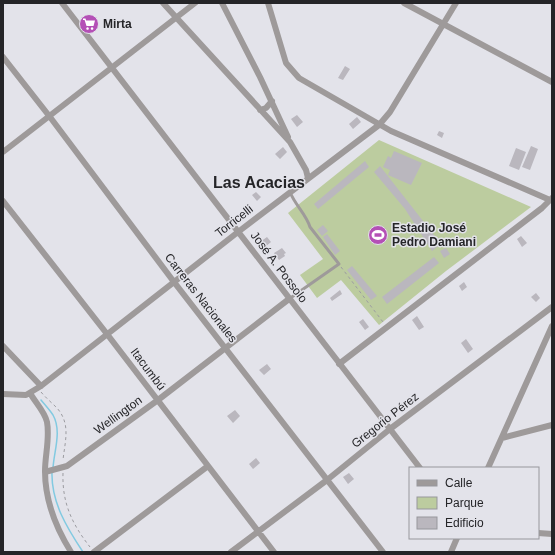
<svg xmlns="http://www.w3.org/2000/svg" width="555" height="555" font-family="Arial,sans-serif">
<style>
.green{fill:#bccc9f}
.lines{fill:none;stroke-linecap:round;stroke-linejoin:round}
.stream{stroke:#82cae1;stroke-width:1.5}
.building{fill:#bab7be}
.path{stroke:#9c9ca1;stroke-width:1;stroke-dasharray:3 3;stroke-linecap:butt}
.service{stroke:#9e9a9a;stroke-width:3}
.minor{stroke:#9e9a9a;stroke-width:6}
.labels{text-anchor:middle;stroke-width:3;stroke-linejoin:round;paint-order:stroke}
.poi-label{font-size:12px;font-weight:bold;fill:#252528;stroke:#e3e3ea;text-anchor:start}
.street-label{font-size:12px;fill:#252528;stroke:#e3e3ea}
.district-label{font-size:16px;font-weight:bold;fill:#252528;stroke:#e3e3ea}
</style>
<rect width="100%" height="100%" fill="#e3e3ea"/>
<path class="green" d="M379 140 531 207 446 271 379 325 341 280 317 298 300 275 323 259 288 213Z"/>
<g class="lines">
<path class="stream" d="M41 400C45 405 49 409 53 415 62 431 54 451 53 468
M52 472C51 502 67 528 83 552"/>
</g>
<path class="building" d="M345 66 350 69 343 80 338 78Z
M297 115 303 122 297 127 291 119Z
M357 117 361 122 353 129 349 124Z
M439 131 444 133 442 138 437 135Z
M531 146 538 149 530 170 522 167Z
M283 147 287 152 280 159 275 154Z
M516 148 526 152 519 170 509 166Z
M394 151 422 163 411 185 388 175 390 170 383 167 388 156 391 158Z
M365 161 369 167 318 209 314 204Z
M380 166 441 244 432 251 405 209 374 172Z
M256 192 261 197 257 201 252 195Z
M323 225 328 231 322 236 317 230Z
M327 234 340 251 335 255 323 237Z
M521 236 527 243 522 247 517 239Z
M267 237 271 242 265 247 260 242Z
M282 248 286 253 284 254 285 256 279 260 274 253Z
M446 248 450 254 444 258 440 251Z
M434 257 439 263 387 304 382 297Z
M352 266 377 296 371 300 347 270Z
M464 282 467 287 462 291 459 286Z
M340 290 342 294 332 301 330 298Z
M536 293 540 298 536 302 531 297Z
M417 316 424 327 419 330 412 320Z
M363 319 369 327 365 330 359 322Z
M466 339 473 349 468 353 461 343Z
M267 364 271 369 264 375 259 370Z
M235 410 240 416 233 423 227 416Z
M256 458 260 463 253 469 249 464Z
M349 473 354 479 348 484 343 477Z"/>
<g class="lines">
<path class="path" d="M341 267 383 322
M41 392C46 398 52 403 57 408 71 424 65 441 63 460
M63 473C62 503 72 524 90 547"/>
<path class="service" d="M289 299 339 264 310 227C306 214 295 205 290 192"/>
<path class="minor" d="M62 3 420 468
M163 3 290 142 306 170 308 178
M222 3 260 77 288 137
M268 3 286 63 299 78 391 131 550 200
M404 3 552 82
M3 57 50 117 174 282 383 552
M260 110 266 108 272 101
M3 152 195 3
M3 201 107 334 274 552
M3 346 41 386
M339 364 542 208 552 198
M30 393C35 402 45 412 47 422 50 438 45 455 45 471 45 499 56 528 71 552
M3 394 26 395 41 386 238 232 379 125 390 112 456 3
M502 438 552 425
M488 468 552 326
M45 472 67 466 158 400 289 299
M538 533 552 534
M94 552 208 466
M231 552 327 480 390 429 552 307
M451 552 457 538"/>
</g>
<defs>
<symbol id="supermarket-disc" viewBox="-11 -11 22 22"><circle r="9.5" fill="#b450b6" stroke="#e3e3ea"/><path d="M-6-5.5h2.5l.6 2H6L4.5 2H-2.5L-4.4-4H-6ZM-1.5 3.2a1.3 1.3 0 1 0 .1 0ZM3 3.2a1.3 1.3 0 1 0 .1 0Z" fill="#fff"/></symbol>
<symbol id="stadium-disc" viewBox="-11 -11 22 22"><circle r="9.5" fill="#b450b6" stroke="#e3e3ea"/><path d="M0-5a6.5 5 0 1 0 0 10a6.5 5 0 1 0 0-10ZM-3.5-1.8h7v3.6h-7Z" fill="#fff"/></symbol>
</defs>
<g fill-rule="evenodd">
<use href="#supermarket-disc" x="78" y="13" width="22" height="22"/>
<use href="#stadium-disc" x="367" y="224" width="22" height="22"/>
</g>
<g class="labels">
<g class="poi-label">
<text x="103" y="28">Mirta</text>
<text x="392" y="232">Estadio José<tspan x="392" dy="14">Pedro Damiani</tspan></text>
</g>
<g class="street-label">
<text transform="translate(234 221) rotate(-38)" y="4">Torricelli</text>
<text transform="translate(279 267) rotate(53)" y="4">José A. Possolo</text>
<text transform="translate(201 298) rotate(52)" y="4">Carreras Nacionales</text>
<text transform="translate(148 369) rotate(53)" y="4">Itacumbú</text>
<text transform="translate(118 415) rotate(-36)" y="4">Wellington</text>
<text transform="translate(385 420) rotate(-38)" y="4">Gregorio Pérez</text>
</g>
<g class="district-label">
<text x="259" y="188">Las Acacias</text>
</g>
</g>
<rect width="555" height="555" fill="none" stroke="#252528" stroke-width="8"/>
<rect x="409" y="467" width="130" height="72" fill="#e3e3ea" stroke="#97979c"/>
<rect x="417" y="480" width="20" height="6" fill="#9e9a9a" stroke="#97979c"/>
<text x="445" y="487" font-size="12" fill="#252528">Calle</text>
<rect x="417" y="497" width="20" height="12" fill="#bccc9f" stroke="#97979c"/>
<text x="445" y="507" font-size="12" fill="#252528">Parque</text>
<rect x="417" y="517" width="20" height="12" fill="#bab7be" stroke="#97979c"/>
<text x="445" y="527" font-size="12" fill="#252528">Edificio</text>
</svg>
